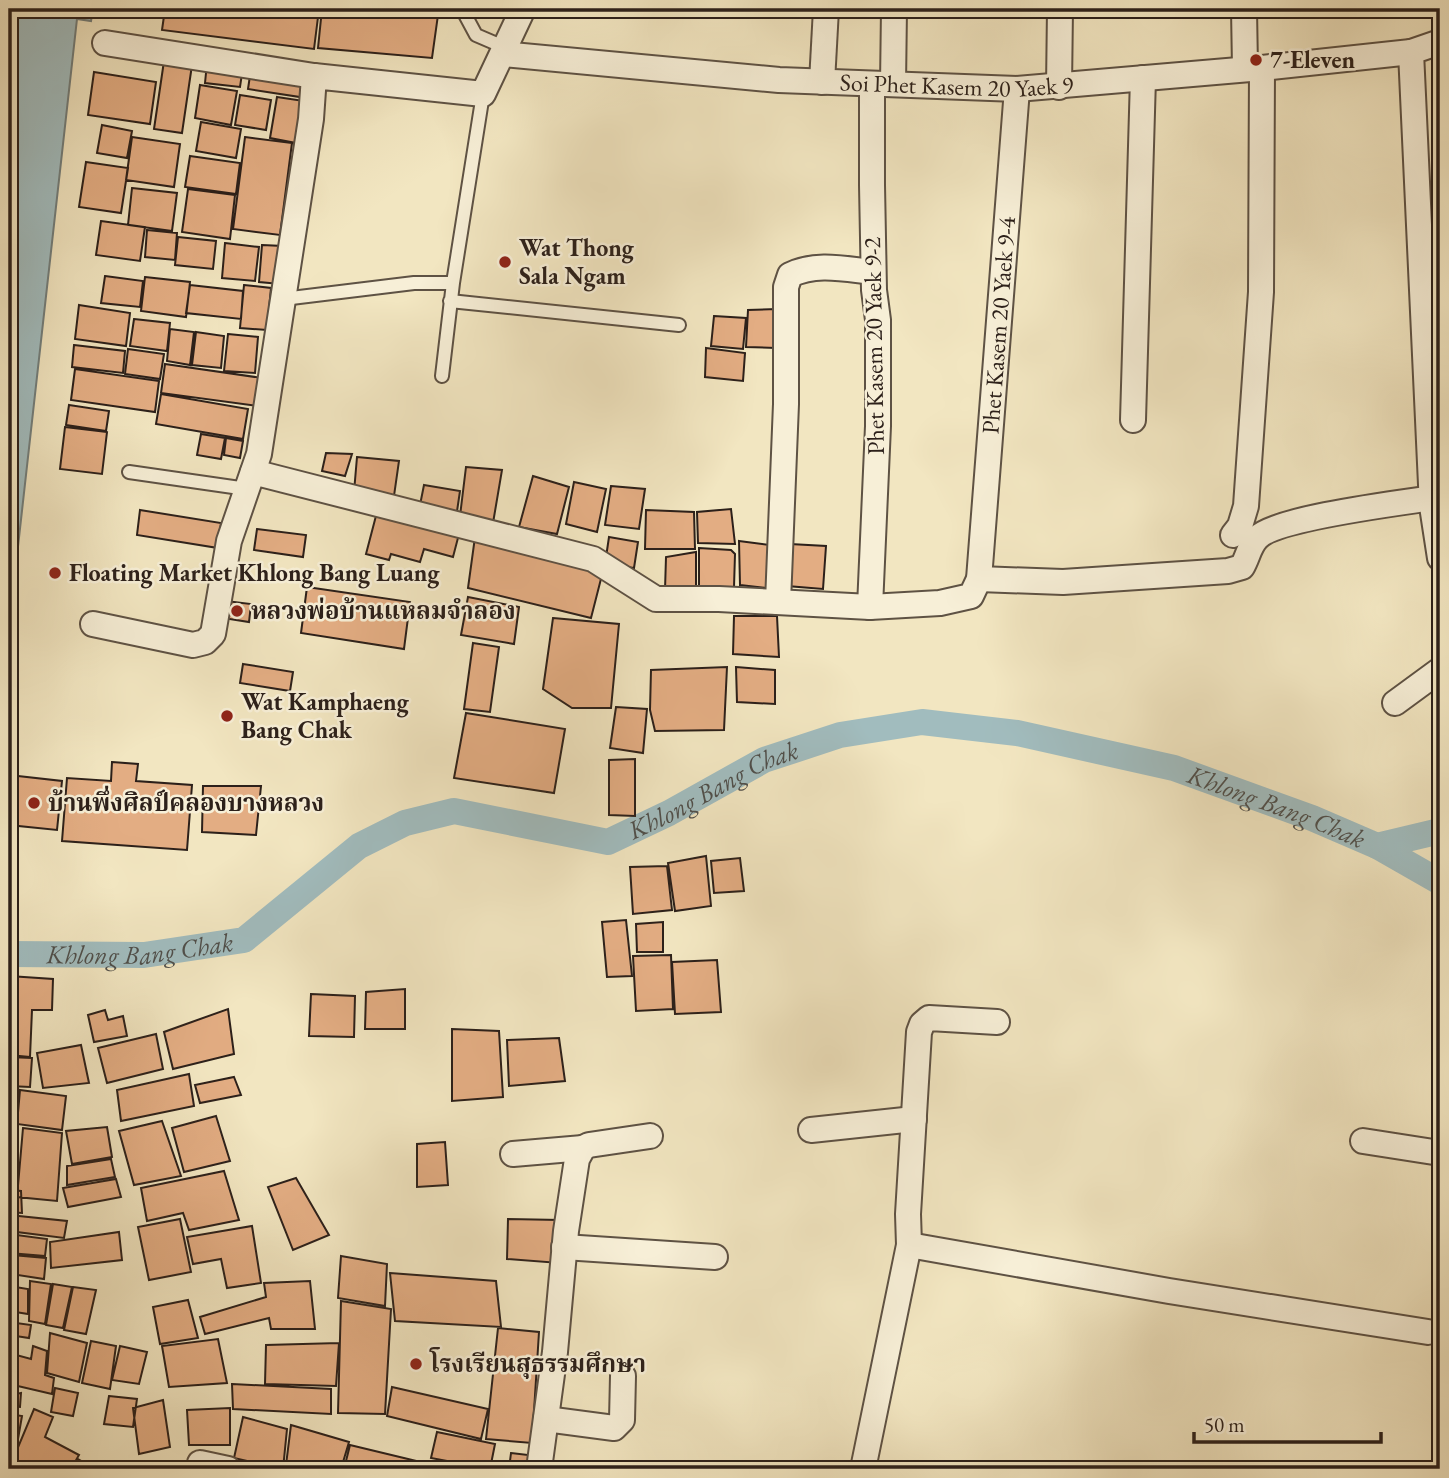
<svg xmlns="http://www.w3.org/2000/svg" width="1449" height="1478" font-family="'EB Garamond','Noto Serif Thai',serif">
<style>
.water{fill:#a1bcbe;stroke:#727e7c;stroke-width:2}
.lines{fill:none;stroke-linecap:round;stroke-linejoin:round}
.canal{stroke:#a1bcbe;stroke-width:26}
.building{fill:#e3ad83;stroke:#2c201a;stroke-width:2}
.service-casing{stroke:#5e5244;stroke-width:16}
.minor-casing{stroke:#5e5244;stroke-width:28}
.service{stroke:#f7efd7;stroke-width:12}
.minor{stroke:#f7efd7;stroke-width:24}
.poi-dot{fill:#8f2418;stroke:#f7efd7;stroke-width:2.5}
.labels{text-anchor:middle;stroke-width:5;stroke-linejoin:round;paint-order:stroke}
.poi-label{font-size:24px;font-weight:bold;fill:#2c201a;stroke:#f7efd7;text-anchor:start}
.street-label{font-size:24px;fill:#2c201a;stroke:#f7efd7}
.water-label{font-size:26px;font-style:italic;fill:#4f4f4b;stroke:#f7efd7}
</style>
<rect width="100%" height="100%" fill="#f2e6c1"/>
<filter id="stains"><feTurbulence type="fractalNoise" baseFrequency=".00286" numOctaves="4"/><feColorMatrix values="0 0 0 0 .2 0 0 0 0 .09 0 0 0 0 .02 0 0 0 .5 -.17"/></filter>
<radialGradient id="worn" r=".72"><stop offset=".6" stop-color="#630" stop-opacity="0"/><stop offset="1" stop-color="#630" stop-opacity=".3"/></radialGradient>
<path class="water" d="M9 9H93L91 21 77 19 9 627Z"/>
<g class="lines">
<g class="canal">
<path d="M1377 846 1440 882"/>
<path id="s1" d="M9 954 144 955 244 940 359 846 405 823 454 811 608 842 669 813 764 760 840 735 922 722 1017 733 1174 768 1312 818 1377 846 1440 831"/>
</g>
</g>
<path class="building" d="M165 9H319L314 49 162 30Z
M322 9H385L438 15 432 58 318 48Z
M164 61 192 65 182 133 154 129Z
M207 63 243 67 240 87 205 83Z
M251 69 303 77 300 97 248 89Z
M94 72 156 82 150 124 88 115Z
M200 85 237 91 231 125 195 118Z
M240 95 271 100 266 130 235 125Z
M277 97 304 101 296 143 270 138Z
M201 122 241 129 236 158 196 151Z
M102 125 132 131 127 158 97 153Z
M132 137 180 144 174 187 126 180Z
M245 137 292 143 280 235 233 229Z
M190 156 240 163 236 194 185 187Z
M86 162 128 168 121 213 79 207Z
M132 188 177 193 172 231 128 225Z
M188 189 235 195 230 239 182 232Z
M101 221 145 227 140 261 96 255Z
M147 230 177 233 175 260 145 257Z
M178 237 216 241 213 269 175 265Z
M225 243 259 247 255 281 222 278Z
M262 245 283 246 280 284 259 282Z
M105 276 143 281 140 307 101 303Z
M145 277 190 282 186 317 141 311Z
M190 285 243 291 241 319 186 313Z
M244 285 271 288 267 330 240 328Z
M79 305 130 313 126 346 75 339Z
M777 309 776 348 746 347 748 310Z
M714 316 746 318 743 349 711 346Z
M134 319 170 323 167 351 130 346Z
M170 329 194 332 190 365 167 361Z
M196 332 224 336 221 368 192 365Z
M228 334 258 337 255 373 224 371Z
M74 345 125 351 123 373 72 367Z
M706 348 745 353 743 381 705 377Z
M128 349 164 354 160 379 125 374Z
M165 364 262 378 258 406 161 393Z
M75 369 159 381 155 412 71 400Z
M161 394 248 409 243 439 156 424Z
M69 405 109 411 106 431 66 425Z
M65 427 107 432 102 474 60 469Z
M201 434 225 438 221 459 197 455Z
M226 438 243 441 240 458 224 455Z
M326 453 352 454 345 476 322 471Z
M357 457 399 461 394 496 354 492Z
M466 467 502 470 493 523 460 516Z
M533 476 569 487 557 534 519 527Z
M574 482 606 489 597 532 566 524Z
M424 485 460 491 456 518 419 510Z
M611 486 645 489 639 529 605 525Z
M731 509 735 544 698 543 697 512Z
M140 510 221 523 218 548 137 535Z
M646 510 694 512 695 549H645Z
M377 512 459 534 453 557 424 549 420 562 391 554 389 560 366 554Z
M257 529 306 535 303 557 254 550Z
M475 537 603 571 591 618 468 588Z
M609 537 638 542 634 568 605 564Z
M739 541 777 546 775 589 740 585Z
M790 544 826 546 823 589 787 586Z
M699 548 731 550 735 554 734 587H699Z
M696 552V589L665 590 666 557Z
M307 587 410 602 404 649 301 633Z
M468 597 519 607 514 644 461 635Z
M226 601 251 604 249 622 223 618Z
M734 616H777L779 657 733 654Z
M553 618 619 624 611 708H572L543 689Z
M473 643 499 647 490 712 464 709Z
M243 664 293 672 290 691 240 683Z
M727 667 724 730 655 731 650 710 651 670Z
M736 667 775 670V704L737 702Z
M616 707 647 709 643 753 610 748Z
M466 713 565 729 554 793 454 778Z
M635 759V816L609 815V760Z
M112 762 138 764 136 781 192 785 187 850 62 841 67 778 111 781Z
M9 775 62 781 57 830 9 825Z
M203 786H261L256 835 202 832Z
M706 856 711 906 675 911 668 863Z
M740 858 744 891 714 893 711 861Z
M667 866 672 910 633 914 630 867Z
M626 920 632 976 607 977 602 922Z
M663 922V952H637L636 924Z
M671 955 673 1009 636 1011 633 956Z
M717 960 721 1012 675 1014 672 962Z
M9 976 53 979 52 1010H32L30 1057 9 1055Z
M405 989V1029H365L366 992Z
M311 994 355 996 354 1037 309 1036Z
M228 1009 234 1054 173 1069 164 1032Z
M105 1010 108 1020 123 1016 127 1036 94 1042 88 1015Z
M452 1029 499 1031 503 1097 452 1101Z
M156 1034 163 1069 107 1083 98 1048Z
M559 1038 565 1081 509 1086 507 1040Z
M81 1045 89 1083 43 1088 37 1053Z
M9 1057 32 1058 30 1087 9 1086Z
M189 1074 194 1106 121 1121 117 1090Z
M234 1077 241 1095 200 1103 195 1085Z
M9 1089H18L15 1123 9 1122Z
M20 1090 66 1096 62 1130 17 1124Z
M216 1116 230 1161 184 1172 172 1128Z
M162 1121 181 1176 134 1185 119 1131Z
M9 1127 18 1129 16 1187 9 1186Z
M107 1127 112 1157 72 1164 66 1131Z
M23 1128 62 1133 57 1201 17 1197Z
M445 1142 448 1185 417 1187V1144Z
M111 1159 115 1177 67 1185V1166Z
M224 1171 239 1220 189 1230 183 1213 147 1221 141 1188Z
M296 1178 329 1235 293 1250 268 1187Z
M116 1179 121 1197 68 1207 63 1188Z
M9 1190 21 1191 22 1213 9 1212Z
M9 1215 67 1221 64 1238 9 1231Z
M180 1219 191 1272 149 1280 138 1227Z
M508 1219 560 1220 559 1263 507 1259Z
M252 1226 261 1283 227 1288 221 1259 193 1264 187 1237Z
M119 1232 122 1260 51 1268 50 1242Z
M9 1234 47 1239 45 1256 9 1253Z
M12 1255 46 1258 44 1279 11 1274Z
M341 1256 387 1264 385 1306 338 1298Z
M390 1273 496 1281 501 1327 395 1321Z
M30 1281 51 1284 45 1324 29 1321Z
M310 1281 315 1329H271L269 1318 205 1334 200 1317 266 1297 264 1283Z
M53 1284 72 1287 63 1328 46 1325Z
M9 1286 28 1289V1314L9 1311Z
M73 1287 96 1290 86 1334 64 1330Z
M188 1300 198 1338 160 1344 153 1307Z
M341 1301 391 1309 385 1414 338 1413Z
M9 1322 31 1325 29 1338 9 1335Z
M498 1328 539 1332 532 1443 486 1439Z
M50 1333 87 1343 79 1382 47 1373Z
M218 1339 227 1383 169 1387 162 1346Z
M91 1341 116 1346 110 1389 82 1383Z
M339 1343 336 1386 265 1384 266 1345Z
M33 1346 47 1351 45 1375 54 1378 52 1394 9 1384V1353L31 1359Z
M120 1346 147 1352 139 1384 112 1380Z
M232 1384 331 1389V1414L233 1409Z
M392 1387 488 1409 481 1439 387 1416Z
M55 1388 78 1393 73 1416 51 1412Z
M9 1391 16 1394 21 1393 20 1407 9 1406Z
M109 1396 137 1399 133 1427 104 1424Z
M163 1400 170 1447 139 1454 133 1408Z
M230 1408V1445H189L187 1410Z
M34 1409 53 1417 45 1437 79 1455 71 1469H20L11 1464Z
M9 1414 22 1416 18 1439 9 1437Z
M243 1417 287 1429 283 1469 234 1458Z
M291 1425 349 1442 341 1469H298L286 1465Z
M437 1432 495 1444 490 1469 431 1458Z
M350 1445 433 1465 432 1469H344Z
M511 1453 537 1456 534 1469H509Z
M78 1459 95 1469H73Z"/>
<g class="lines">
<defs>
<path id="service" d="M462 9 476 35 504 47
M283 299 414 283H453
M450 301 679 325
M442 376 453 283 483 94
M129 472 247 489"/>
<g id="minor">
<path d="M1244 9 1245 68"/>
<path d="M1440 42 1411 52 1432 506 1440 558"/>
<path d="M105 43 314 76"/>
<path id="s2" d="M503 54 779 80 1017 89 1262 68 1411 52"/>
<path d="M822 82 826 9"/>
<path d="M893 84 894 9"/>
<path d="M1059 87 1060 9"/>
<path d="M1133 420 1143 78"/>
<path id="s3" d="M253 472 593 559 656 599H719L870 607 940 603 971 596 979 579 1017 89"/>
<path d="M1233 535 1240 526 1246 506 1261 292 1262 68"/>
<path d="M979 579 1063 582 1228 571 1242 567C1248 557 1249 546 1257 538 1276 518 1399 503 1432 498"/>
<path d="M778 602 786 404V287L790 275C816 262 845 269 873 272"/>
<path d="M870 607 878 426V320L874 290 872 185V84"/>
<path d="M93 624 193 645 205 642 213 634 229 541 259 454 311 119 314 76 483 94 523 9"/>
<path d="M1395 703 1440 670"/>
<path d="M811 1130 914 1119"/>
<path d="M1363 1141 1440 1153"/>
<path d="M513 1154 583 1148"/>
<path d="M909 1245 1169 1291 1428 1332"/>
<path d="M564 1247 715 1257"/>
<path d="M546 1419 614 1428 622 1420 623 1376"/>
<path d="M199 1469 200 1463 228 1469"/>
<path d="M539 1469 555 1352 566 1231 577 1159 583 1148 589 1145 650 1136"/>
<path d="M863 1469 909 1245 908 1214 919 1032 922 1024 929 1018 997 1022"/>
</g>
</defs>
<use href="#service" class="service-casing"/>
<use href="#minor" class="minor-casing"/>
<use href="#service" class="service"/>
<use href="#minor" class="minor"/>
</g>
<g class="poi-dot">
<circle cx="1256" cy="60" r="7"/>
<circle cx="505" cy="262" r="7"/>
<circle cx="55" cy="573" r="7"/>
<circle cx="237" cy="611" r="7"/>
<circle cx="227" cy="716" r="7"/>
<circle cx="34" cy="803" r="7"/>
<circle cx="416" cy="1364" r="7"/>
</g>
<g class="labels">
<g class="poi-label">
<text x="1270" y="68">7-Eleven</text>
<text x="519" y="256">Wat Thong<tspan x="519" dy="28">Sala Ngam</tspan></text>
<text x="69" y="581">Floating Market Khlong Bang Luang</text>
<text x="251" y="619">หลวงพ่อบ้านแหลมจำลอง</text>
<text x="241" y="710">Wat Kamphaeng<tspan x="241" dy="28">Bang Chak</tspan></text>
<text x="48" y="811">บ้านพึ่งศิลป์คลองบางหลวง</text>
<text x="430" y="1372">โรงเรียนสุธรรมศึกษา</text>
</g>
<g class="street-label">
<text dy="8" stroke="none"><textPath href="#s2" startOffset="455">Soi Phet Kasem 20 Yaek 9</textPath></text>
<text dy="8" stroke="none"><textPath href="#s3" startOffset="1015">Phet Kasem 20 Yaek 9-4</textPath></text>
<text transform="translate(874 346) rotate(-91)" y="8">Phet Kasem 20 Yaek 9-2</text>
</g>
<g class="water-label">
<text dy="9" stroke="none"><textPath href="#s1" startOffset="761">Khlong Bang Chak</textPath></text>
<text dy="9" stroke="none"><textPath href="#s1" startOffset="1349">Khlong Bang Chak</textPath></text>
<text dy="9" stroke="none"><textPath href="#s1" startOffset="131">Khlong Bang Chak</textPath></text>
</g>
</g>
<rect width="1449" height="1478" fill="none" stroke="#f2e6c1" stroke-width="35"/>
<rect x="10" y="10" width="1428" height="1457" fill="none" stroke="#2c201a" stroke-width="3.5"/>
<rect x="18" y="18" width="1414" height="1443" fill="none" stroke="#2c201a" stroke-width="2"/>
<path d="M1194 1432v10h187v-10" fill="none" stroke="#2c201a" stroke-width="3.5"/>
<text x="1204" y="1432" font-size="21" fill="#2c201a" stroke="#f7efd7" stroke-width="5" paint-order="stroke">50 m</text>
<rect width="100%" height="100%" filter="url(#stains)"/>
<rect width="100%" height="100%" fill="url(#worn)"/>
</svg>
